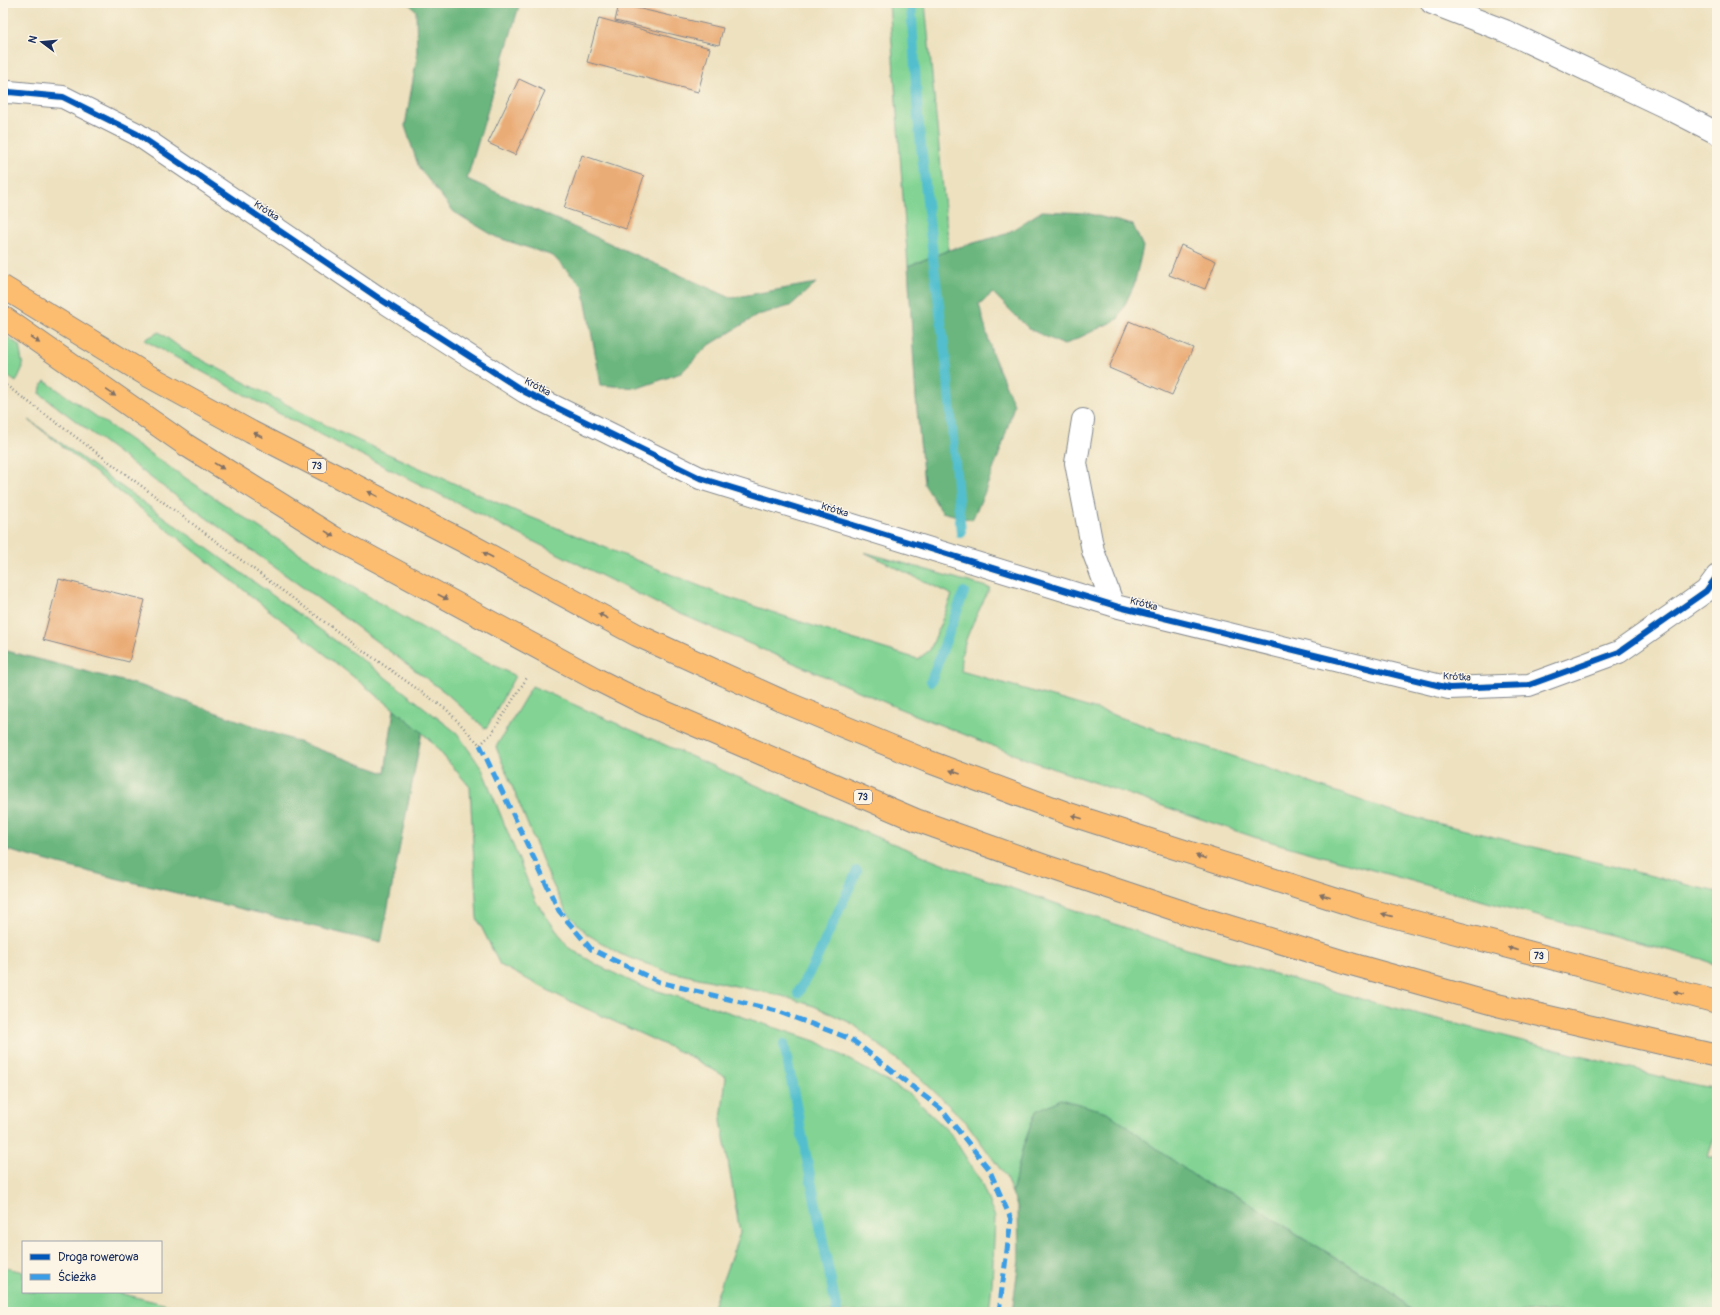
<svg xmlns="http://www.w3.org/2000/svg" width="1720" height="1315" font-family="Pangolin,sans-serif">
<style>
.green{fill:#83d494;stroke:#4f8279}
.forest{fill:#6ab67e;stroke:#42726e}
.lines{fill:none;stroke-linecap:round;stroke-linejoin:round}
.stream{stroke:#53bfce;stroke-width:10}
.building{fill:#eaac76}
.minor-casing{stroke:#84888e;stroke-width:24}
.major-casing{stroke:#84888e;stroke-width:24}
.path{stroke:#84888e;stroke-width:2.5;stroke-dasharray:1 3;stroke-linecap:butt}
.minor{stroke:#fff;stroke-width:22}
.major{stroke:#fcbd6f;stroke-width:22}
.quiet{stroke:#3b9de6;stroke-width:5;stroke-dasharray:10 5;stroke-linecap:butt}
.cycleway-casing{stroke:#fcf5e5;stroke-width:8}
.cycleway{stroke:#0057b8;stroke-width:6}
.oneway{fill:#806f66}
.labels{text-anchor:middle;stroke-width:3;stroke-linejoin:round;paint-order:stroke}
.shield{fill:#fcf5e5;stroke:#5e6a86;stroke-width:1}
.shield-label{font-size:9px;font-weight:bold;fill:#1b2f5e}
.street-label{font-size:10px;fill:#1b2f5e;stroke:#fcf5e5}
</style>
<rect width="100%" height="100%" fill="#fcf5e5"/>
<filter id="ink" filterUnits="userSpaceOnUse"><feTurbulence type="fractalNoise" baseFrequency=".025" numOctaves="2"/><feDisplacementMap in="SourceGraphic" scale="8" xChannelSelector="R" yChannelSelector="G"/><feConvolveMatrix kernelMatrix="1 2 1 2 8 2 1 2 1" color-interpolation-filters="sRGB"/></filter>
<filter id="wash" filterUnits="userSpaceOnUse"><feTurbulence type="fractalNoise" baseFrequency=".012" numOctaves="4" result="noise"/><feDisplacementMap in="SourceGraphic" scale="16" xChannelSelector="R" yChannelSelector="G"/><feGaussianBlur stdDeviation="0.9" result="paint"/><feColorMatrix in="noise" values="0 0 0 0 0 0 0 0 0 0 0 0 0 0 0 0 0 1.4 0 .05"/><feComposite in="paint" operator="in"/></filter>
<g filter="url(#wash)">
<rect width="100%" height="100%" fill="#ede1bf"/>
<path class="green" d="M889 3H925L949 250 908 266Z
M159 332 185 351 337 431 518 512 724 596 852 639 918 659 930 650 952 595 864 552 990 588C980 609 957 649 961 671L1108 713 1400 814 1717 892V967L1702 959 1541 917 1254 837 1031 761 898 708 660 605 278 413 144 340Z
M3 334 19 345 23 367 16 382 3 373Z
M45 381C161 461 276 543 398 614 436 636 476 656 515 676L486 729 446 693 334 610 154 480 40 394 41 387Z
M29 420 372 667 457 733 482 769 536 902 569 948 599 966 641 986 716 1008 818 1042 911 1095 951 1134 980 1180 995 1217 992 1284 989 1312H711L740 1233 721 1120 726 1077 691 1057 561 997 500 965 477 918 470 787 429 739 394 709Z
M532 686 839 822 962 871 1187 949 1372 1002 1677 1081 1717 1089V1127L1708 1157H1717V1312H1415L1386 1288 1297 1234 1241 1197 1204 1183 1163 1154 1036 1111 1023 1147 1012 1193 1006 1177 966 1122 919 1077 853 1024 814 1006 782 996 666 971 620 954 587 934 566 911 550 879 496 747Z
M3 1267 23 1272V1292H115L196 1312H3Z"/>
<path class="forest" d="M408 3H520L467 179 731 298 816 283 790 306 758 315 708 346 681 373 638 388 601 385 583 287 553 256 496 237 454 212 419 168 405 126 417 57 416 11Z
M1042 211 1086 213 1133 225 1143 247 1134 285 1118 319 1064 345 1029 329 993 293 979 304 992 353 1014 405 1002 446 984 494 972 520 942 512 924 484 916 399 908 266 949 250 1006 234Z
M3 650 142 686 385 773 394 709 422 732 381 943 70 867 3 849Z
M1061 1099 1107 1112 1204 1183 1241 1197 1297 1234 1386 1288 1415 1312H1012L1019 1260 1018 1209 1012 1193 1023 1147 1036 1111Z"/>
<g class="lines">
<path class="stream" d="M911 3 918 118 933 257 947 369 961 533
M931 681 964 592
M798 993 816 960 857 871
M784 1044 837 1312"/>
</g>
<g id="blocks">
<path class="building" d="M619 4 723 28 719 45 615 21Z
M599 18 710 48 698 92 587 62Z
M519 79 545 91 515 155 488 143Z
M582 155 644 176 626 229 564 208Z
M1181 245 1216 261 1205 289 1169 275Z
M1129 321 1193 348 1172 395 1109 368Z
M59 579 145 600 129 662 43 640Z"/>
</g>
</g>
<g filter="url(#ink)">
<use href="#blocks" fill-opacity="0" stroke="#84888e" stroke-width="1"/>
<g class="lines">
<defs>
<path id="minor" d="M1432 3 1505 31 1672 110 1717 133
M3 93 9 92 63 97 137 134 380 299 525 392 700 478 1119 607 1449 688 1529 685 1619 652 1706 591 1717 576
M1083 420 1076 463 1093 551 1113 605"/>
<path id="major" d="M3 287 147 375 251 432 463 541 637 635 782 701 927 761 1069 814 1362 908 1717 1002
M3 317 186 445 333 537 594 678 646 704 916 820 1045 866 1198 917 1351 964 1497 1005 1717 1056"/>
</defs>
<use href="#minor" class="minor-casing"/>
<use href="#major" class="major-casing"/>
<path class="path" d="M3 383 365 652 447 710 480 745 492 733 528 676"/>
<use href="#minor" class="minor"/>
<use href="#major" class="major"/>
<path class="quiet" d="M480 745 559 911 591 949 659 982 777 1011 851 1039 941 1109 989 1169 1011 1219 999 1312"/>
<defs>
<path id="cycleway" d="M3 93 9 92 63 97 137 134 380 299 525 392 700 478 1119 607 1449 688 1529 685 1619 652 1706 591 1717 576"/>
</defs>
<use href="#cycleway" class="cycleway-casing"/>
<use href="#cycleway" class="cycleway"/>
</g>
<defs><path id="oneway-solid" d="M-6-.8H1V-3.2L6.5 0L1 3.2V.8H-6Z"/></defs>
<g class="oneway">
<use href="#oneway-solid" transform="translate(35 340) rotate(35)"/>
<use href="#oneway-solid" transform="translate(111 393) rotate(34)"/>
<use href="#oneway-solid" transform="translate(258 435) rotate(-153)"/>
<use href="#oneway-solid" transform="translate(219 466) rotate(32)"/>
<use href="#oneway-solid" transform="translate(373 494) rotate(-153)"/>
<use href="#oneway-solid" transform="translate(330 534) rotate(31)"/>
<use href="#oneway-solid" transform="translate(488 555) rotate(-152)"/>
<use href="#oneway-solid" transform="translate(443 597) rotate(28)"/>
<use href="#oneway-solid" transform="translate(603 616) rotate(-152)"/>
<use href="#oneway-solid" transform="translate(955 772) rotate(-160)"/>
<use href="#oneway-solid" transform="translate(1077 817) rotate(-162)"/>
<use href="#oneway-solid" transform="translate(1201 857) rotate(-162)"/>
<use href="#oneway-solid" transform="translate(1325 896) rotate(-162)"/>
<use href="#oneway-solid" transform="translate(1387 915) rotate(-165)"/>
<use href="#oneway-solid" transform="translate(1513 949) rotate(-165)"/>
<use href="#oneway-solid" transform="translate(1679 993) rotate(-165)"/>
</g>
</g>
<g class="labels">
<g class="shield">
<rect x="308" y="459" width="18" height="14" rx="3"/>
<rect x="854" y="790" width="18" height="14" rx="3"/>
<rect x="1530" y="949" width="18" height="14" rx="3"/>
</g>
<g class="shield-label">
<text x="317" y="469">73</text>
<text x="863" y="800">73</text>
<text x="1539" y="959">73</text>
</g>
<g class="street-label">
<text transform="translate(267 210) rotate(34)" y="4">Krótka</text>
<text transform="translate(538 386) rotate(28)" y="4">Krótka</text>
<text transform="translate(835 509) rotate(17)" y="4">Krótka</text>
<text transform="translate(1144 603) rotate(14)" y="4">Krótka</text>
<text transform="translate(1457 676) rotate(3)" y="4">Krótka</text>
</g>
</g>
<rect width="1720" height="1315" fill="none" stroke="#fcf5e5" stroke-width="16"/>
<rect x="22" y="1241" width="140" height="52" fill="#fcf5e5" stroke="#a2a6af"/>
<rect x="30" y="1254" width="20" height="6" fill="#0057b8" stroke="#a2a6af"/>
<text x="58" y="1261" font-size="12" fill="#1b2f5e">Droga rowerowa</text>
<rect x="30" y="1274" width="20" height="6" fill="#3b9de6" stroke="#a2a6af"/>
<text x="58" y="1281" font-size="12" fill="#1b2f5e">Ścieżka</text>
<g transform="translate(42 42) rotate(286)" stroke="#fcf5e5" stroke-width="3" paint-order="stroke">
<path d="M0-3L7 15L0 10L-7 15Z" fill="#1b2f5e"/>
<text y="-6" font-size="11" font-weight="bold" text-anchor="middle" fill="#1b2f5e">N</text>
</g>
</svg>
